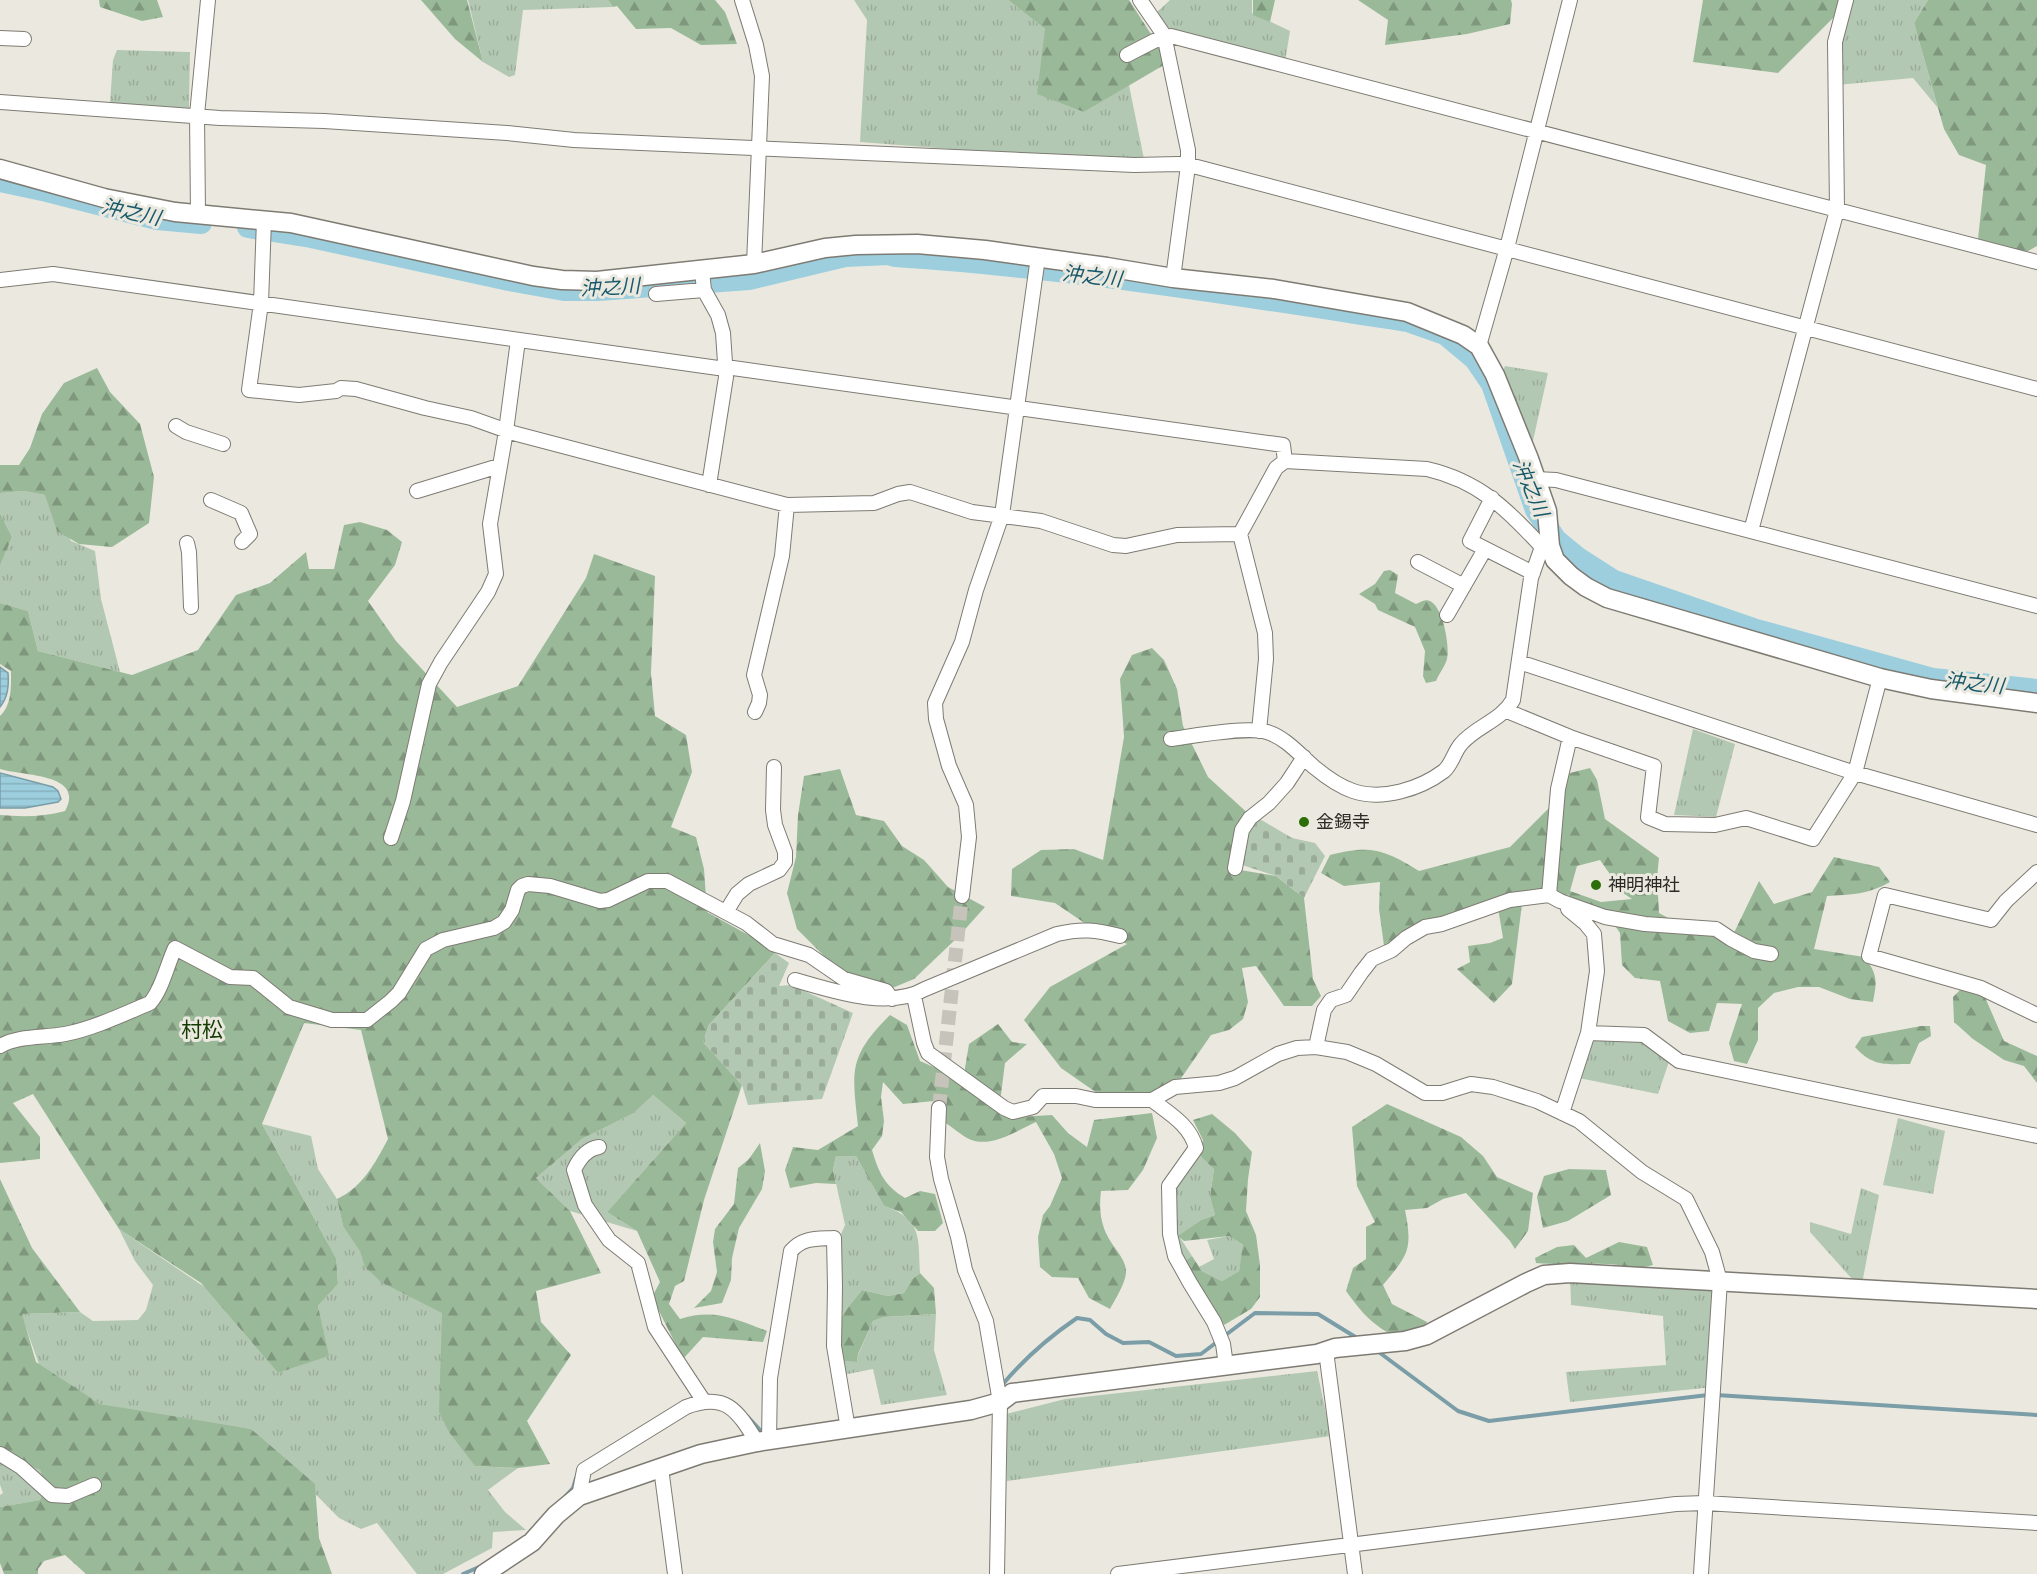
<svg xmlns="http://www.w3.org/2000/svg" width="2037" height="1574" font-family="'IBM Plex Sans','Noto Sans JP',sans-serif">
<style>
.grass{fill:url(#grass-tufts)}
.forest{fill:url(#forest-firs);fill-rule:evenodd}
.cemetery{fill:url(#cemetery-stones)}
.water{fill:url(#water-rules);stroke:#7a9da7;stroke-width:1.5}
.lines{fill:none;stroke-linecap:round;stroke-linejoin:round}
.stream{stroke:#7a9da7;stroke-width:4}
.river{stroke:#9ccede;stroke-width:22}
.minor-tunnel{stroke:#c5c3ba;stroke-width:14;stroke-dasharray:14 7;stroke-linecap:butt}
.minor-casing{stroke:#7e7b73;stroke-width:16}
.tertiary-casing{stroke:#7e7b73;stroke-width:21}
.minor{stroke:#fff;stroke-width:14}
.tertiary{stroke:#fff;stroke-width:18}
.poi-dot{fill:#2c6e07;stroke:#ebe9df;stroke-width:2}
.labels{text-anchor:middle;stroke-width:6;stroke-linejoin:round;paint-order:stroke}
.poi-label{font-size:18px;fill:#2b2a26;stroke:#ebe9df;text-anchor:start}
.water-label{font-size:20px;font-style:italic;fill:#17596a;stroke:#ebe9df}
.quarter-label{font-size:21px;fill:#113b00;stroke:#ebe9df}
</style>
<defs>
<pattern id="grass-tufts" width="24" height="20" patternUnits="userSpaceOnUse" patternTransform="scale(1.5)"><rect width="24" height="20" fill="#b3c8b2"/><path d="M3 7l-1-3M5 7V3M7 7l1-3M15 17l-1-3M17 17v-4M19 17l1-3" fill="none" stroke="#9aac99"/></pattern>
<pattern id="forest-firs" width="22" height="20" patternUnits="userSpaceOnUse" patternTransform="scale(1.5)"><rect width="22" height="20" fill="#9ab999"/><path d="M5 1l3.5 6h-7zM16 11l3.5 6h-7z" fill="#7e977d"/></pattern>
<pattern id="cemetery-stones" width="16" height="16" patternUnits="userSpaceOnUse" patternTransform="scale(1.5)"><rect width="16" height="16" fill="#b3c8b2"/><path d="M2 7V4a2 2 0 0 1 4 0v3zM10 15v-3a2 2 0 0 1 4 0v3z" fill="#9aac99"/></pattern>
<pattern id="water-rules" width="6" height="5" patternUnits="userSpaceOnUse" patternTransform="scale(1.5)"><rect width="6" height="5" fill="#9ccede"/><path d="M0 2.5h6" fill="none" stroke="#87b1be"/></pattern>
</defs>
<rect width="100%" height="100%" fill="#ebe9df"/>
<path class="grass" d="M468 0H608L613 7 523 10 515 75 509 77 483 62Z
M854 0H1008L1045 29 1084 112 1129 85 1145 164 860 142 867 20Z
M1170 0H1252V13L1290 31 1285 62 1175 32 1163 24 1155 14Z
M1853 0H1928L1914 23 1938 108 1913 78 1837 85 1841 40Z
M117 50 190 52 189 108 110 103 113 60Z
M1505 366 1548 373 1529 459 1502 374Z
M24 491 45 495 71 541 95 551 101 599 120 672 38 651 28 611 0 603V566L12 537 0 513V493Z
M1693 729 1735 744 1716 817 1674 815Z
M1588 1033 1644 1035 1671 1056 1658 1094 1574 1077Z
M653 1095 686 1123 607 1212 637 1231 570 1211 536 1178 582 1139 634 1113Z
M1898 1118 1945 1131 1933 1194 1883 1185Z
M262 1124 311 1136 318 1169 337 1199 343 1226 448 1312 475 1466 518 1468 488 1490 505 1512 526 1530 493 1532 492 1548 443 1574H417L377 1523 361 1529 339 1518 251 1429 187 1421 100 1404 40 1367 21 1314 80 1312 93 1321 138 1320 146 1310 153 1285 135 1261 119 1229 206 1288 278 1373 328 1356 318 1306 338 1284 336 1258Z
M1199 1155 1214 1169 1210 1197 1215 1215 1201 1220 1179 1236 1192 1256 1183 1262 1174 1230 1175 1185Z
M836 1156H856L884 1206C923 1219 918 1238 920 1273L912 1279 904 1293 888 1296 862 1290 834 1324V1250L845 1225 833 1169Z
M1861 1188 1879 1195 1861 1289 1810 1232V1222L1851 1234Z
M1229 1236 1244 1246 1239 1271 1222 1281 1202 1271 1199 1267 1214 1259 1207 1240Z
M1570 1273 1720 1281 1713 1387 1570 1402 1566 1372 1666 1365 1663 1316 1571 1305Z
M936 1314 934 1350 947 1395 881 1405 873 1369 838 1376 836 1361 857 1362 858 1355 873 1321 884 1317Z
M1317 1371 1331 1436 1007 1481 1006 1414 1065 1399Z
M25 1464 40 1470 48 1486 41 1500 0 1507V1495L3 1493 0 1485V1466Z"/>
<path class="forest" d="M99 0H157L163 17 142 21 100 7Z
M421 0H467L483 62 455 39Z
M608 0H715L725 12 737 44 701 45 671 28 636 29 617 6 613 7Z
M1008 0H1129L1169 62 1084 112 1037 94 1045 29Z
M1253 0H1275L1270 22 1253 15Z
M1358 0H1511L1512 4 1510 24 1467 34 1385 45 1388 20Z
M1703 0H1843L1841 10 1778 73 1693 62Z
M1928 0H2037V246L2017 257 1977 248 1986 165 1959 155 1944 129 1914 23Z
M97 368 110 392 140 424 154 477 149 523 112 547 79 544 57 531 45 495 24 491 0 493V465H19L30 448 42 414 64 383Z
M0 513 12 537 0 566Z
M360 522 387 530 402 542 395 565 368 601 396 641 457 707 518 686 586 578 594 554 655 576 651 673 655 716 686 735 692 772 671 827 696 837 704 869 707 912 761 942 775 953 709 1025 703 1042 742 1085 704 1200 684 1281 675 1286 669 1304 680 1319C713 1308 736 1319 767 1331L763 1342 703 1337 683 1359 652 1297 660 1282 637 1231 607 1212 686 1123 653 1095 634 1113 582 1139 536 1178 570 1211 601 1273 536 1291 541 1322 571 1355 527 1421 550 1464 518 1468 475 1466 449 1432 439 1412 442 1313 381 1282 365 1267 360 1251 343 1226 337 1199C363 1187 375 1163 388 1139L361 1030 304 1023 262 1124 336 1258 338 1284 318 1306 329 1356 278 1373 201 1283 119 1229 33 1094 13 1103 40 1137V1159L0 1163V815C22 817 43 817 65 811 86 773 22 776 0 769V716C12 705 11 687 11 671L0 664V603L28 611 38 651 132 675 198 650 236 595 270 583 306 552 309 569H334L344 525Z
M1390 570 1398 575 1395 593 1416 604C1421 602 1425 599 1430 601 1443 607 1450 646 1447 659 1445 666 1439 674 1436 681L1426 683 1423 676 1425 651 1415 627 1378 610 1375 604 1359 594 1375 584 1384 571Z
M1152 648 1164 660 1177 689 1183 726 1208 777 1252 817 1240 870 1276 876 1304 898 1313 979 1321 996 1312 1006H1284L1256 966 1242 968 1248 1002 1243 1019 1229 1030 1211 1035 1175 1087 1152 1100H1107L1061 1068 1024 1020 1050 987 1127 944 1083 922 1055 903 1011 896 1012 869 1041 850 1074 849 1103 860 1124 737 1120 679 1132 655Z
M1590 768 1597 780 1605 819 1659 858 1657 877 1659 913 1683 926 1731 939 1759 881 1774 904 1812 892 1834 857 1879 867 1890 882C1870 894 1850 895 1827 896L1814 949 1864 957C1878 974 1877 981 1873 1002L1850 999 1819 987H1798L1774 993 1758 1008V1040L1747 1064 1734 1061 1729 1043 1742 1004 1717 1003 1709 1031 1690 1033 1668 1021 1660 981 1635 978 1622 965 1620 933 1607 914 1570 898 1568 894 1562 904 1539 897 1442 921 1385 953 1379 909 1380 882 1344 886 1321 873 1330 855C1371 845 1383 849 1419 871L1510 847 1550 807 1564 789 1558 776ZM1600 860 1623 893 1632 899 1601 902 1570 891 1577 866Z
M840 769 856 815 884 821 902 846 924 860 948 887 985 907 958 937 914 979 890 989 837 969 797 929 787 893 796 857 798 815 804 776Z
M1522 904 1512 984 1494 1003 1457 969 1470 962 1468 946 1490 943 1503 938 1498 908Z
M1962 988H1981L2004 1041 2037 1056V1083L2024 1066 2004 1060 1973 1039 1954 1022 1953 997Z
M890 1015 907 1025 920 1061 963 1080 969 1044 998 1024 1012 1042 1027 1044 1005 1063 999 1110 1018 1117 1052 1115 1068 1133 1087 1147 1094 1120 1152 1113 1157 1138 1143 1170 1128 1190 1101 1191C1099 1207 1100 1222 1108 1237 1113 1247 1125 1258 1126 1270 1127 1281 1115 1300 1110 1309L1089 1298 1078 1278 1052 1277 1040 1267 1038 1237 1043 1215 1050 1206 1062 1178 1054 1154 1036 1122C1016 1131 989 1150 967 1138 957 1132 950 1125 939 1119L934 1101 903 1104 883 1082 881 1097 884 1121 882 1136 872 1150C879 1173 884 1185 905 1198L920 1191 935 1194 943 1223 935 1231H918L901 1212 884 1206 856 1156H836L833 1169 836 1184 816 1183 790 1188 785 1170 793 1147 818 1150 858 1126C852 1070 848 1057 890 1015Z
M1921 1026H1930L1931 1036 1919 1043 1910 1064C1885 1064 1873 1067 1855 1047L1862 1037Z
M1387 1104 1461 1137 1483 1156 1497 1177 1533 1193 1528 1231 1515 1249 1510 1241 1466 1193 1443 1199 1427 1208 1405 1210C1413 1250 1408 1255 1383 1285L1392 1304 1427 1322 1421 1330 1405 1341C1375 1328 1364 1316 1346 1291L1353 1268 1366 1259V1227L1375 1222 1357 1186 1352 1127Z
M1212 1114 1235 1133 1252 1152 1248 1179 1246 1211 1256 1235 1260 1265V1297L1251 1309 1224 1325 1183 1262 1192 1256 1202 1271 1222 1281 1239 1271 1243 1245 1229 1236 1184 1241 1178 1236 1201 1220 1215 1215 1210 1197 1214 1169 1199 1155 1203 1140 1193 1120Z
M760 1143 765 1171 762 1189 739 1228 732 1258 731 1280 722 1303 694 1308 711 1291 717 1272 713 1242 715 1229 734 1204 738 1168 749 1159Z
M1569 1169 1606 1170 1611 1195 1568 1221 1543 1228 1537 1197 1544 1176Z
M0 1179 32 1248 80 1312 22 1314 36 1362 100 1404 251 1429 315 1484 319 1538 332 1574H86L65 1555 44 1561 38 1569V1574H4L0 1563V1507L40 1500 47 1486 40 1470 24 1464 0 1466Z
M1619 1242 1647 1247 1653 1265C1633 1271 1627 1265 1607 1264 1583 1263 1560 1265 1536 1263L1535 1258 1557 1247 1574 1245 1586 1258Z
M920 1273 934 1288 936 1314 884 1317 873 1321 858 1354 857 1362 836 1361 834 1335 844 1312 862 1290 888 1296 904 1293 912 1279Z"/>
<path class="cemetery" d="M1258 818 1292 838 1315 843 1325 856 1304 898 1276 876 1239 864 1242 830Z
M775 953 789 963 779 986 791 985 853 1013 822 1099 748 1105 742 1085 703 1042 709 1025Z"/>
<path class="water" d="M0 667 8 673C9 686 8 697 0 707Z
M0 773 53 787 58 791 61 799 58 802 25 808H0Z"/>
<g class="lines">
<path class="stream" d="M1223 1337 1255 1313 1318 1314 1357 1338
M1376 1350 1458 1411 1489 1421 1708 1395
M1002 1385C1024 1359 1049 1337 1077 1318L1090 1320 1106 1334 1123 1343 1149 1342 1176 1356 1201 1354 1217 1342
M1716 1395 2037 1415
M747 1416 762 1432H765
M563 1499 573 1488 576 1478
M463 1574 479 1567"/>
<path class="river" d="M0 181 47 191 157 219 201 223
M248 227 311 237 509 280 564 290H598L749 279 845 256 889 254 895 256C1067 267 1237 295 1408 321L1445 334 1475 359 1492 384 1536 510 1556 540 1578 558 1614 581 1753 629 1933 679 2037 690"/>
<path class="minor-tunnel" d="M939 1108 962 896"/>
<defs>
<path id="minor" d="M742 0 756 45 762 76 754 264
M1140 0 1164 35 1188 150V166L1173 278
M0 38 24 39
M1127 55 1154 41 1171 36 2037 262
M0 102 220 118 324 121 507 133 574 140 1134 165 1179 164 1197 167 2037 389
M198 214 197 115 208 0
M264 220 261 303 249 390 299 395 336 391 341 388 356 389 425 408 471 418 513 433 787 505 874 503 898 494 910 492 972 512 1041 521 1113 545 1126 546 1177 535 1240 534 1276 468 1285 461 1427 469C1479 481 1507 509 1542 547L1550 546
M702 271 704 290 718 315 723 333 726 377 709 485
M0 280 53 274 718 368H733L1283 445 1285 461
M656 294 704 290
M1479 346 1507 248 1570 0
M176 426 186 432 223 444
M1535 479 1556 480 2037 606
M417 491 499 466
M1492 498 1470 541 1533 573
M211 500 241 513 250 534 242 542
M1751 531 1837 210 1835 42 1846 0
M1240 534 1265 633 1266 659 1259 731
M187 543 189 552 191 607
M1418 562 1464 586
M1447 615 1485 549
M1519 662 1855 773 2037 825
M1507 711 1570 737 1654 766 1648 817 1665 824 1715 825 1746 818 1813 839 1855 773 1880 678
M755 712 759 703 760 695 754 675 782 556 787 505
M1171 739C1193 736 1247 726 1267 732 1286 738 1299 754 1314 767 1326 777 1338 786 1353 791 1382 801 1420 789 1444 771 1452 764 1454 752 1461 744 1476 726 1501 721 1513 700L1531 578 1542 547
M391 838 403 801 429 684 441 662 488 592 496 574 490 524 506 431 518 340
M1235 868 1242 830 1250 818 1269 803 1287 783 1304 757
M2037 872 2006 901 1991 920 1885 895 1869 956 1981 988 2037 1015
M1549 895 1558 789 1570 737
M962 896 969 837 966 805 949 766 936 719 935 703 962 642 976 590 1002 515 1038 257
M726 912 737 894 749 884 779 870 785 862V852L775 825 773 810 774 767
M795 980C833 991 889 1010 925 989L1057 934C1082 928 1096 930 1120 936
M914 996 924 1043 928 1053 1004 1108 1013 1112 1033 1107 1043 1096H1076L1095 1100H1152L1175 1087 1219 1083 1235 1078 1278 1054 1297 1048 1316 1047 1347 1052 1376 1064 1425 1093H1442L1471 1084 1493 1087 1537 1101 1579 1121 1642 1172 1686 1199 1712 1252 1720 1281 1701 1574
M1588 1033 1644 1035 1679 1061 2037 1136
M0 1046C20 1035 43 1038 65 1034 92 1029 124 1014 150 1003 162 990 167 965 175 948L230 977 253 978 289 1007 332 1020H367L391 1001 399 993 426 949 443 940 494 928 504 922 512 910 518 890 522 886 528 884 550 886 600 901 608 900 648 881H667L746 923 773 944 809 955 844 979 886 991 892 999
M1316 1047 1324 1010 1331 1000 1346 995 1361 973 1372 959 1392 950 1406 938 1425 927 1442 924 1510 900 1549 895 1560 901 1605 917 1645 924 1716 929 1731 939 1754 951 1771 954
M1152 1100C1170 1114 1190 1125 1196 1148L1169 1186 1170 1234 1175 1256 1190 1283 1214 1322 1223 1344 1226 1365
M939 1108 937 1157 941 1179 958 1237 965 1270 986 1321 1000 1402 997 1574
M1562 1113 1588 1033 1597 971 1594 934 1585 923 1568 909
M599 1147C586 1149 579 1159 574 1170L585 1205 609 1240 638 1263 655 1327 703 1400
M1326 1351 1355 1574
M769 1441 770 1378 791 1251C803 1237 817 1239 834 1238L835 1287 834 1346 848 1429
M0 1454 21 1467 52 1495 68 1496 94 1485
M661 1468 675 1574
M579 1496 584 1470 686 1407C726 1392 737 1410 757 1442
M1118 1574 1676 1504 1705 1503 2037 1523"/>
<path id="tertiary" d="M0 169 104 198 175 212 291 223 533 276 562 280 597 281 754 264 825 248 856 245 917 244 985 250 1107 267 1173 278 1274 289 1407 312 1463 335 1479 346 1495 375 1529 459 1547 511 1550 546 1555 560 1571 576 1586 587 1607 598 1880 678 1931 689 2037 703
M484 1574 532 1542 556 1515 579 1496 701 1454 757 1442 971 1410 1000 1402 1012 1393 1317 1354 1335 1348 1405 1341 1427 1335 1526 1283 1544 1275 1570 1273 2037 1299"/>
</defs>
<use href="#minor" class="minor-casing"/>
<use href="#tertiary" class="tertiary-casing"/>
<use href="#minor" class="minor"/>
<use href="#tertiary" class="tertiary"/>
</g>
<g class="poi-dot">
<circle cx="1304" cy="822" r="6"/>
<circle cx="1596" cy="885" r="6"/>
</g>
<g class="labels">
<g class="poi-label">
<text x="1316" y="828">金錫寺</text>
<text x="1608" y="891">神明神社</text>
</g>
<g class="water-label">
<text transform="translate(131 212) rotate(12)" y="7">沖之川</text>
<text transform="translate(1092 276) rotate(6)" y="7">沖之川</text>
<text transform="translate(610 287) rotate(-3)" y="7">沖之川</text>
<text transform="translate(1531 488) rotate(67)" y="7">沖之川</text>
<text transform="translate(1974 683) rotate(6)" y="7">沖之川</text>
</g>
<g class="quarter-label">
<text x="202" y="1037">村松</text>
</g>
</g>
</svg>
